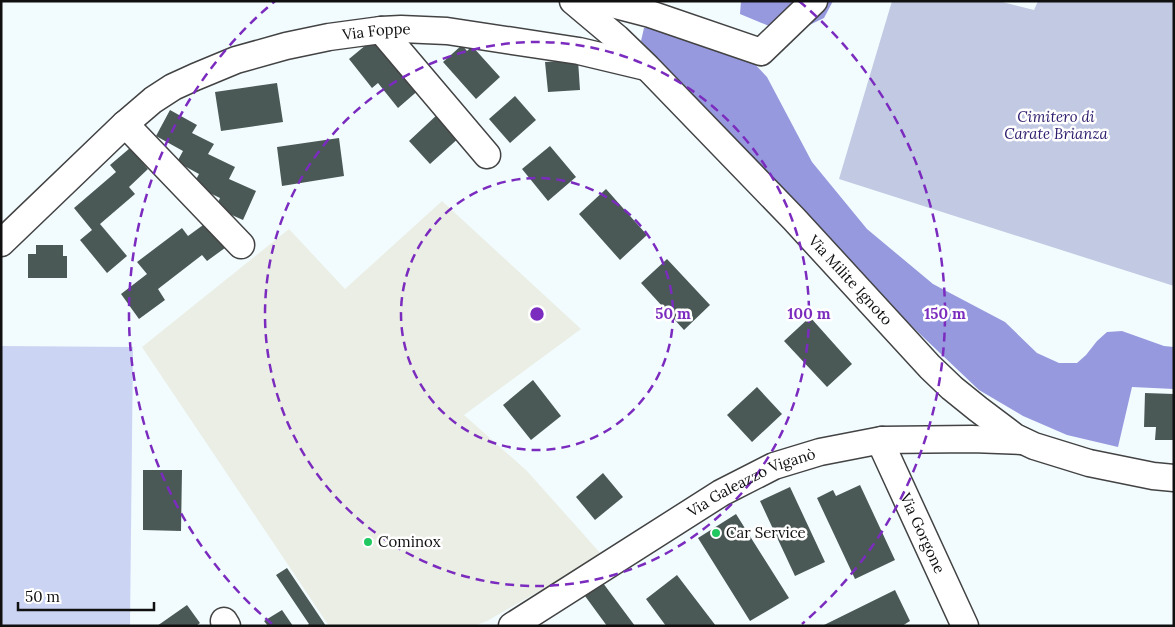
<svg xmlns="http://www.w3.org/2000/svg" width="1175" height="627" font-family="Lora,serif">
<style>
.industrial{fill:#ebeee4}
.forest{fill:#9799de}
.cemetery{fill:#c1c9e3}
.pitch{fill:#cbd4f3}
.building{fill:#4b5956}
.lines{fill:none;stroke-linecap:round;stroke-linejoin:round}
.minor-casing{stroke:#434343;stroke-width:29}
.minor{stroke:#fff;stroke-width:26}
.ring{fill:none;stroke:#7b2cbf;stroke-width:2.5;stroke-dasharray:9 6}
.poi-dot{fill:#20c85f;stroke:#fff;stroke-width:2}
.labels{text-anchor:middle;stroke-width:5;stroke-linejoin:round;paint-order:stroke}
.street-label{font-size:15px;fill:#101010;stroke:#fff}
.park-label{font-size:15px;font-style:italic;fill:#2d1b6c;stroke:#fff}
.poi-label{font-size:15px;fill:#101010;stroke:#fff;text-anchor:start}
.centre{fill:#7b2cbf;stroke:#fff;stroke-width:2.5}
.ring-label{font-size:15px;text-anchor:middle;font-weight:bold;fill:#7b2cbf;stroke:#fff;stroke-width:5;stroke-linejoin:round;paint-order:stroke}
</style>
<rect width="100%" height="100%" fill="#f2fcff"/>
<path class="industrial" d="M442 201 581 329 464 415 527 471 602 555 487 621 473 626H329L142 347 289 229 345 289Z"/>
<path class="forest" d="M741 1H833L824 18 799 30 769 26 740 14Z
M656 26 747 56 767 77 812 162 867 229 933 284 1005 322 1037 353 1059 363H1077L1086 355 1097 341 1107 332 1122 331 1164 346 1174 347V389L1132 387 1118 447 1067 435 1023 416 979 390 883 299 641 41 644 28Z"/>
<path class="cemetery" d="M892 1H998L1034 10 1038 1H1174V286L839 179Z"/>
<path class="pitch" d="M1 346 133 347 130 626H1Z"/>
<path class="building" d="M378 35 421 88 398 108 378 83 372 88 349 59Z
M462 45 467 51 472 46 500 77 476 99 443 62Z
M578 60 580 90 548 92 545 62Z
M277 83 283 122 221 131 215 92Z
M515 96 536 120 510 143 489 119Z
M170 110 197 125 192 133 214 144 208 154 235 167 229 179 256 191 243 220 216 208 220 198 193 185 199 174 177 162 183 151 156 136Z
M439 113 461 136 430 164 409 141Z
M339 138 344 176 282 186 277 147Z
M550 146 576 177 548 201 522 169Z
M130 148 148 169 129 187 135 194 100 224 127 256 107 273 80 240 92 230 74 208 116 172 110 165Z
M606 189 647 235 620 260 579 214Z
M210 220 229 245 207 261 202 255 158 289 165 300 139 319 121 294 147 274 137 262 182 228 188 236Z
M36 245H63V256H67V278H28V254H36Z
M667 259 710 305 684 330 641 283Z
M810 317 852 364 827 387 784 341Z
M533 380 561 416 531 440 503 405Z
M757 387 782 414 752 442 727 415Z
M1145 393 1174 394V440H1155L1156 427H1144Z
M143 470H182L181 531 143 530Z
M603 473 623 497 595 520 576 497Z
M860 485 895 560 855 579 817 498 833 490 836 496Z
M790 487 825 562 795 576 760 501Z
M736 514 789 598 750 621 698 538Z
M287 568 326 626H306L309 624 276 575Z
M677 575 716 626H666L646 599Z
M603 583 635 626H607L585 596Z
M895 590 910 621 902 626H822Z
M187 605 200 623 196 626H157Z
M282 610 293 626H268L264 621Z"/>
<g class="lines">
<defs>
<g id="minor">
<path id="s1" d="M573 1 617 38 647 67 794 219 930 367 952 388 978 409 1015 437 1034 446 1089 463 1153 476 1174 478"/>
<path d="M600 1 650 14 761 52 814 1"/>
<path d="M381 30 487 155"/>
<path d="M125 124 241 245"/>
<path id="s2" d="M1 243 125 124 153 100 173 87 195 77 236 60 286 46 329 37 381 30 401 29 447 31 579 51 646 67"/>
<path id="s3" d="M882 440 884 450 965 626"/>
<path d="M224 621 227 626"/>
<path id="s4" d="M512 626 721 493 774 466 820 452 882 440 972 439 1022 441"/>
</g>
</defs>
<use href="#minor" class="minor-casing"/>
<use href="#minor" class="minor"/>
</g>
<g class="ring">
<circle cx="537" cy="314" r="136"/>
<circle cx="537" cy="314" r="272"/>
<path d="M272 624A408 408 0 0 1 275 1M799 1A408 408 0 0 1 802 624"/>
</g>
<g class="poi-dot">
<circle cx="716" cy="533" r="5"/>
<circle cx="368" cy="542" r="5"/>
</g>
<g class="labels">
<g class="street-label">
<text dy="5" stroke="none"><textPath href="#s2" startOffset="445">Via Foppe</textPath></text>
<text dy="5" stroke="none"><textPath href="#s1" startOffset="394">Via Milite Ignoto</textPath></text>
<text dy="5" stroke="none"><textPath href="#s4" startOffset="280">Via Galeazzo Viganò</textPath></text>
<text dy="5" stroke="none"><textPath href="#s3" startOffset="102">Via Gorgone</textPath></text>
</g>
<g class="park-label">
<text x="1056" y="122">Cimitero di<tspan x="1056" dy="17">Carate Brianza</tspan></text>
</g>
<g class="poi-label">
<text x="726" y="538">Car Service</text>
<text x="378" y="547">Cominox</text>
</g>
</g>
<circle cx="537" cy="314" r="8" class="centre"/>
<g class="ring-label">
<text x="673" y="319">50 m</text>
<text x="809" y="319">100 m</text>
<text x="945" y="319">150 m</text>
</g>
<rect width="1175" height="627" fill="none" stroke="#101010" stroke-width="5"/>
<path d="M18 602v8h136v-8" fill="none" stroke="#101010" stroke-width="2.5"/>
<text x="25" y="602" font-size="15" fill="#101010" stroke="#ffffff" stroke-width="4" paint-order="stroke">50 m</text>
</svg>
